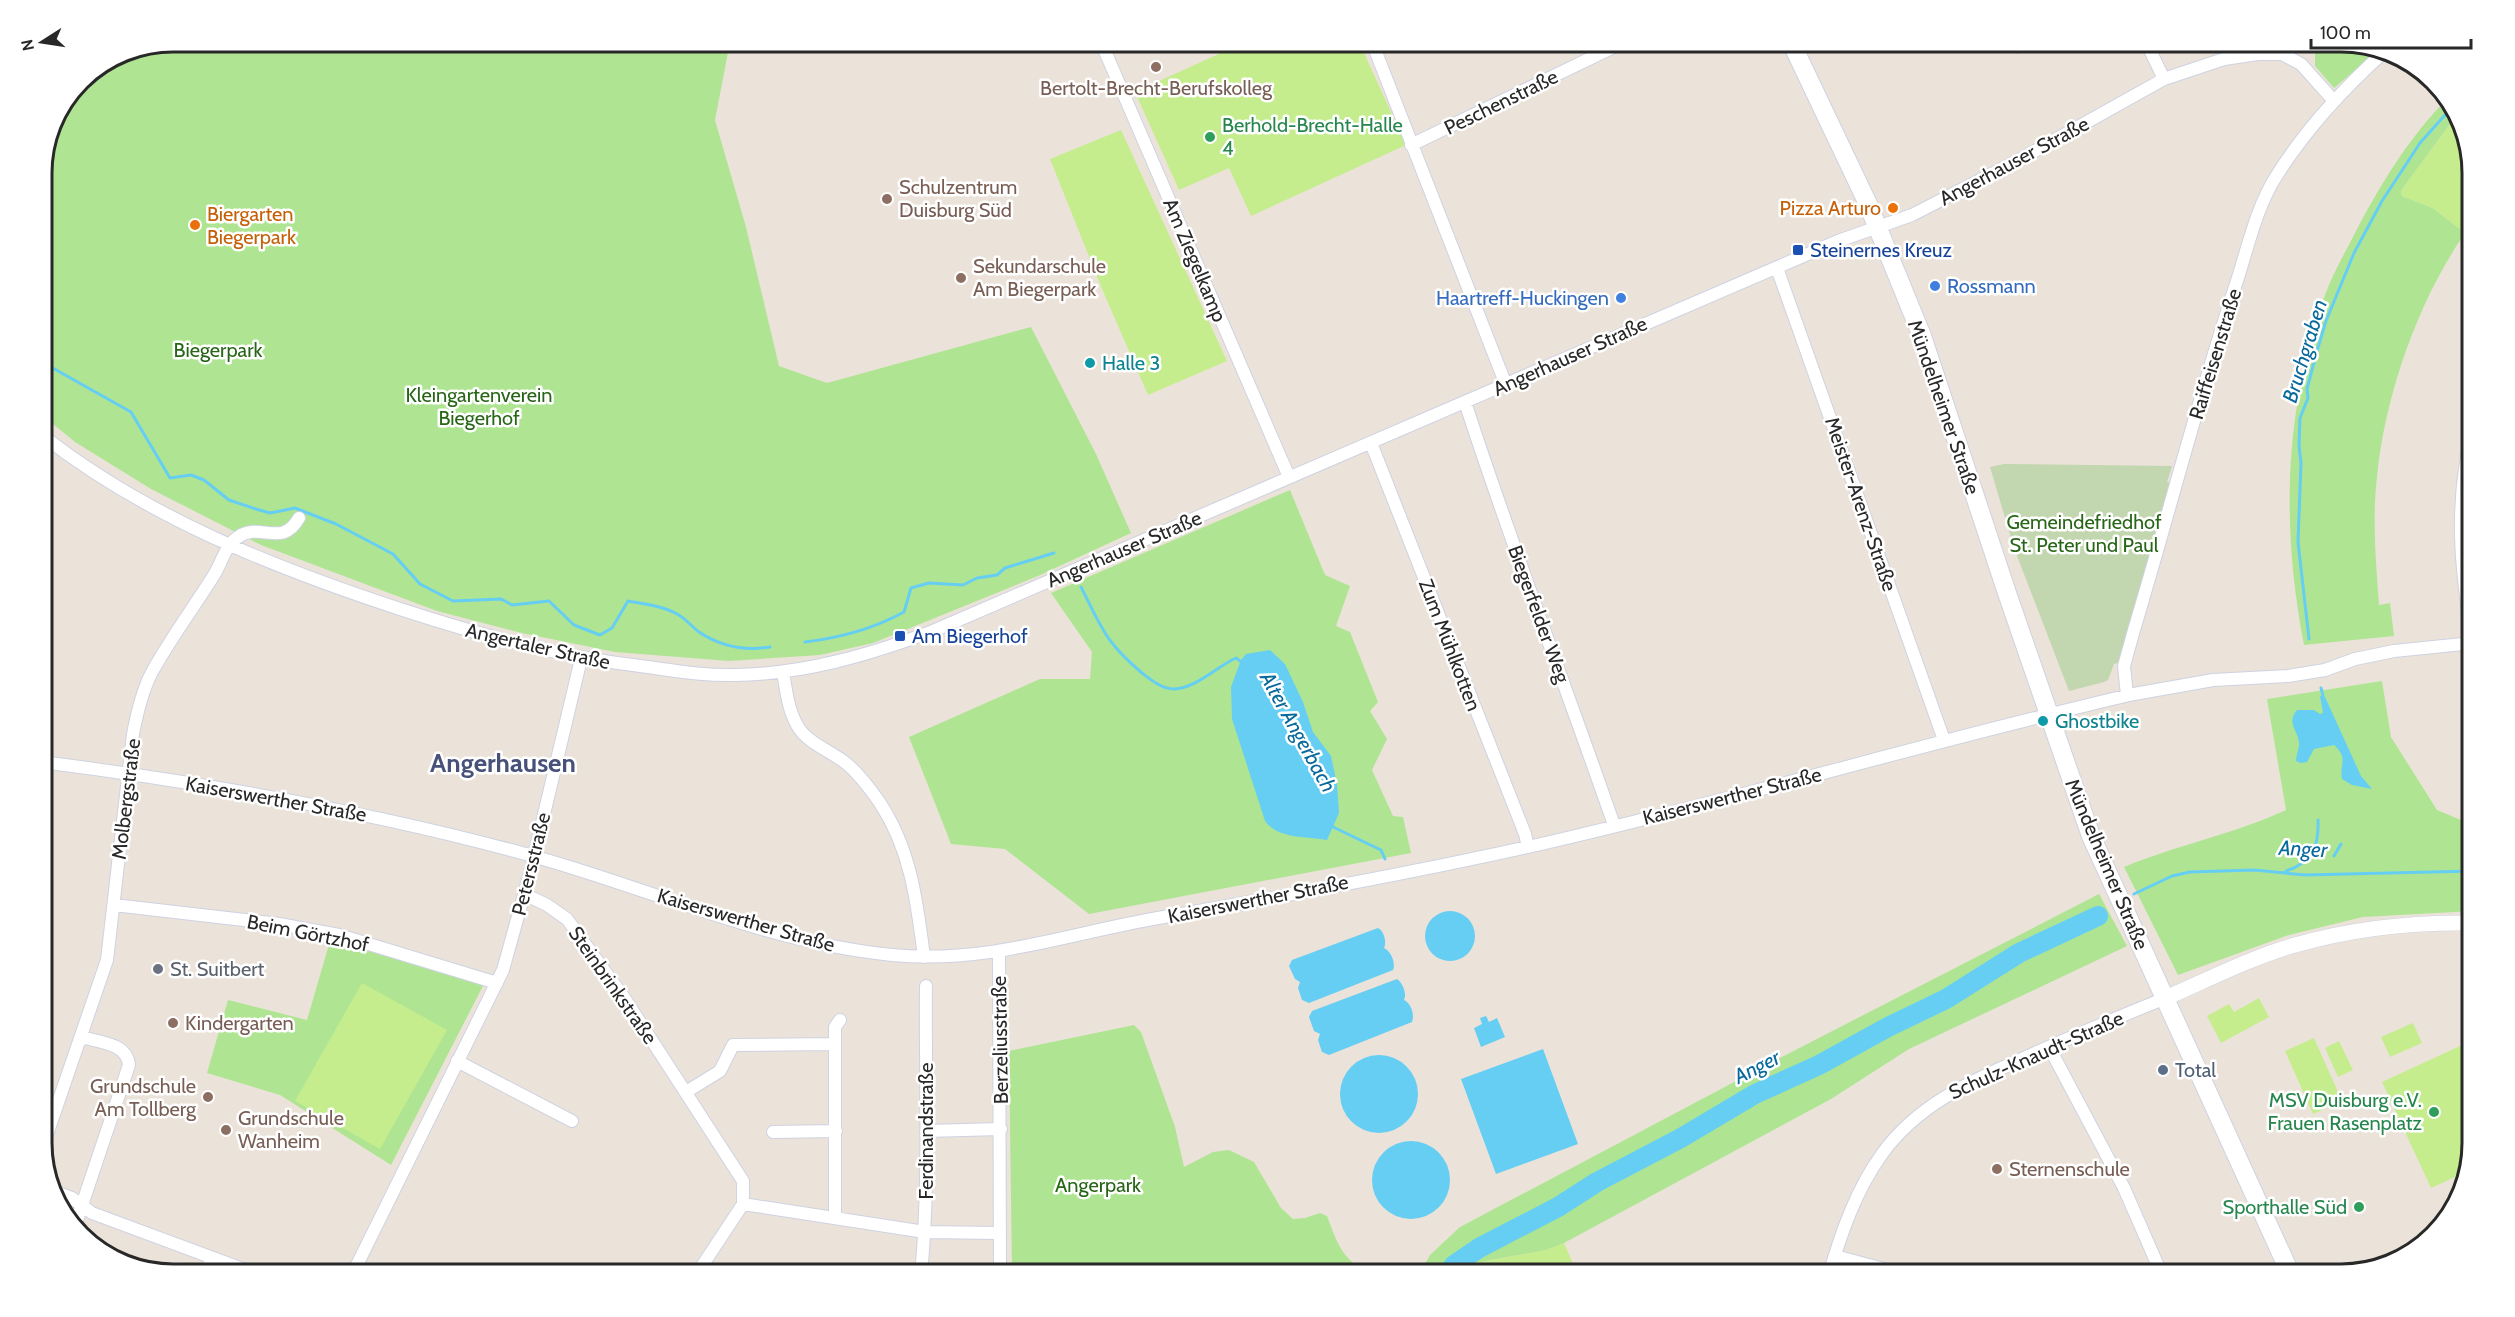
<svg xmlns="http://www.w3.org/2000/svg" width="2515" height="1317" font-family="Cabin,sans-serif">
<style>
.green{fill:#afe592}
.cemetery{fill:#c2d6af}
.pitch{fill:#c5ed8d}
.water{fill:#66cef3}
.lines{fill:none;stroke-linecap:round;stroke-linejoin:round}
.stream{stroke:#66cef3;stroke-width:3}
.river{stroke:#66cef3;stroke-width:20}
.minor-casing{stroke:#ced2e2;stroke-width:14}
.tertiary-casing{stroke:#ced2e2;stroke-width:16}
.secondary-casing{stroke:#ced2e2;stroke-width:20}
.minor{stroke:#fff;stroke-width:12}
.tertiary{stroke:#fff;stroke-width:15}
.secondary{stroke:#fff;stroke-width:18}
.education-dot{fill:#8d6e63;stroke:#fff;stroke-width:2}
.leisure-dot{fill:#2e9e5b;stroke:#fff;stroke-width:2}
.food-dot{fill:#e8710a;stroke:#fff;stroke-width:2}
.transit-dot{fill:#1a4fb4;stroke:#fff;stroke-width:2}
.shop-dot{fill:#3f7fe0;stroke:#fff;stroke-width:2}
.culture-dot{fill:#0f9aa8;stroke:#fff;stroke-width:2}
.worship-dot{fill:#6b7280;stroke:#fff;stroke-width:2}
.service-dot{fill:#5c6f8a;stroke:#fff;stroke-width:2}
.labels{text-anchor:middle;stroke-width:5;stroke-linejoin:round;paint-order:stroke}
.education-label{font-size:20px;fill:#785e54;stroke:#fff;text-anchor:start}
.street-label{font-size:20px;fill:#282828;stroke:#fff}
.leisure-label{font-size:20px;fill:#27864d;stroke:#fff;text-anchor:end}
.food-label{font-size:20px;fill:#c56008;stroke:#fff;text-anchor:end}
.transit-label{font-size:20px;fill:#164399;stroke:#fff;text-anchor:start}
.shop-label{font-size:20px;fill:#366cbe;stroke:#fff;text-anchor:start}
.park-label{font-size:20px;fill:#286617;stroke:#fff}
.culture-label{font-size:20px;fill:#0d838f;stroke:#fff;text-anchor:start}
.worship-label{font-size:20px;fill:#5b616d;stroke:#fff;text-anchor:start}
.service-label{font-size:20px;fill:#4e5e75;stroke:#fff;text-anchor:start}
.water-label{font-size:21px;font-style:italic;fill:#086a9c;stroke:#fff}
.district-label{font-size:26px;font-weight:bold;fill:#47517a;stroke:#fff}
.rim{fill:none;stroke:#282828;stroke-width:3}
</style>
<rect width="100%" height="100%" fill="#ebe3d9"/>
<path class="green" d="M174 42H730L715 120 746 227 779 366 827 383 1031 327 1096 454 1131 533 1038 576 925 622 873 643 820 655 729 661 615 652 522 633 437 611 261 545 151 489 75 442 42 415V165L55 116 81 80 124 52Z
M2359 46 2378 51 2334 88 2315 66V47Z
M2448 98 2456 116 2401 191 2402 196 2433 208 2465 233C2418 301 2385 395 2377 477 2372 520 2376 563 2379 605L2390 603 2394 636 2304 645C2281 525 2284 411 2325 295 2333 273 2345 253 2355 233 2380 185 2409 137 2448 98Z
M1290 490 1325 575 1350 586 1336 626 1350 632 1378 702 1370 711 1387 739 1372 770 1393 816 1403 817 1411 853 1089 914 1005 849 951 844 909 737 1040 679H1090L1092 652 1051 593Z
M2382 681 2391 737 2437 810 2473 825V911L2363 917 2289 935 2178 975 2124 867C2177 845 2234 834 2286 810L2267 699Z
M2099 894 2127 946 1909 1049 1831 1099 1564 1243 1547 1250 1475 1263 1469 1275H1419L1430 1255 1460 1227 1772 1062Z
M330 941 485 982 391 1165 280 1095 207 1073 228 1000 307 1020Z
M1134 1025 1141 1032 1175 1127 1184 1167 1213 1152 1229 1150 1254 1162 1281 1208 1293 1219 1305 1218 1320 1213 1327 1216C1338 1245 1342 1260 1372 1275H1012L1009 1051Z"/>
<path class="cemetery" d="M2004 464 2172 466 2167 482 2171 483 2118 663 2114 664 2108 680 2104 682 2069 691 2014 548 1990 467Z"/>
<path class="pitch" d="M1245 42H1359L1406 145 1251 216 1229 168 1179 190 1135 92Z
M2456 116 2473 165V224L2465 233 2433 208 2402 196 2401 191Z
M1121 130 1227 361 1148 395 1102 289 1050 159Z
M362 983 447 1030 380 1149 295 1101Z
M2259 998 2269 1017 2221 1043 2207 1016 2229 1004 2234 1012Z
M2413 1023 2422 1043 2390 1057 2381 1037Z
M2314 1038 2342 1101 2313 1114 2285 1051Z
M2473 1040V1143L2466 1172 2431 1188 2382 1082Z
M2339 1041 2353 1070 2338 1077 2325 1048Z
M1564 1243 1578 1275H1476L1475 1263 1547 1250Z"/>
<path class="water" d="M1270 650 1285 664 1303 702 1313 732 1331 756 1337 784 1339 813 1327 840C1306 836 1278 839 1265 821L1232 719 1231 687 1241 660 1246 654Z
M2320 696 2325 697 2361 776 2372 789 2352 785 2342 779C2339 763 2349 759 2334 745L2314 749 2307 762 2301 763 2296 761C2296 756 2298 751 2299 746 2300 731 2285 724 2297 710H2314L2320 714 2323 713Z
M1425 936a25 25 0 1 1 50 0a25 25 0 1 1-50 0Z
M1378 928C1384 931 1387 942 1384 948 1391 951 1396 963 1393 970L1309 1003 1302 1000 1298 988 1300 982 1295 979 1289 966 1292 960Z
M1397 979C1403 983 1407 994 1404 1000 1411 1003 1415 1015 1412 1022L1329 1055 1322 1052 1318 1040 1320 1034 1314 1031 1309 1017 1312 1011Z
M1486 1016 1489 1022 1497 1018 1505 1037 1481 1047 1474 1028 1482 1024 1480 1018Z
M1543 1049 1578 1144 1496 1174 1461 1079Z
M1340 1094a39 39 0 1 1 78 0a39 39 0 1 1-78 0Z
M1372 1180a39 39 0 1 1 78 0a39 39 0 1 1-78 0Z"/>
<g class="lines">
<path class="stream" d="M42 362 131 412 170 478 191 475 204 480 229 500 256 509 270 513 295 508 336 524 393 554 420 584 453 601 501 599 512 605 549 601 574 625 600 635 612 628 628 601C644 604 663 606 677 614 685 618 691 626 699 632 720 646 745 651 770 647
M1081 587C1102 628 1105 642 1142 673 1151 680 1162 689 1174 689 1197 688 1216 667 1236 658L1243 663
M2309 639 2298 542 2301 463 2299 446 2300 418 2308 398 2307 389 2317 351 2326 321 2354 253 2382 201 2420 143 2453 106
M805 642C839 638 873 629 904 612L911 588 929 583 963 585 977 578 997 575 1005 568 1054 553
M2321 688 2323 696
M1331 824 1333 827 1381 850 1385 859
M2334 856 2341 844
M2286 871C2313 862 2319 847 2318 820
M2134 894 2172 876 2190 872 2254 870 2305 875 2473 871"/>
<path class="river" d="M1448 1275 1454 1265 1479 1248 1558 1207 1597 1182 1681 1138 1755 1094 1819 1065 1888 1027 1946 999 2019 953 2098 916"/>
<defs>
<path id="minor" d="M1101 42 1289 477
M1372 42 1506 385
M2013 42 2018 47
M2146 42 2164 79
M1411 145 1624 42
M1777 268 1944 740
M1465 402C1511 544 1565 684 1614 825
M2473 429C2454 502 2460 568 2473 642
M42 435C146 517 275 568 400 609 480 635 556 656 640 666 671 670 703 676 735 675 804 674 869 655 933 631L1838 241 1912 215 2017 161 2164 79 2224 59 2258 54H2282L2301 64 2334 101
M1371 443 1525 834 1528 847
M783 672C786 690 788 709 797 725 807 744 832 751 847 764 860 775 871 790 880 803 911 850 917 902 924 957
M2127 695 2124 666 2134 630C2168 517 2197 402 2234 290 2247 252 2255 209 2277 175 2306 129 2344 88 2384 52
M42 762C207 783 369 811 529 855 649 888 767 943 892 955 988 964 1066 934 1158 918 1281 897 1406 874 1528 847 1732 801 1931 741 2134 694L2213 680 2288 676 2325 670 2355 659 2394 651 2473 643
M524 894 547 905 567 919 625 999 743 1181V1204L696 1275
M114 905 279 924 339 935 497 983
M999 952 1000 1275
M2049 1047 2124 1188 2162 1275
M457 1061 572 1121
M686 1092 720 1071 733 1045 835 1044
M926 1131 1001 1129
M773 1132 836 1131
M42 1149 107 960 133 734C137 713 142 691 152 672 170 639 194 607 214 575 222 562 225 546 238 537 261 521 281 549 299 518
M56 1192 72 1198 92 1213 259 1275
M743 1204 925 1232 1000 1233
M835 1217V1027L840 1020
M75 1226 129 1065C127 1043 99 1042 81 1037
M1835 1256 1906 1275
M204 1275 212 1259
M352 1275 503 970 530 873 581 659
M921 1275C930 1179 925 1083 926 986
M1829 1275C1841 1233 1856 1190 1882 1154 1917 1105 1971 1081 2024 1058 2070 1037 2117 1018 2163 999"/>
<path id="tertiary" d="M2163 999C2205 981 2252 957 2295 945 2354 928 2412 922 2473 923"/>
<path id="secondary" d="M1791 42 1868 204 1922 336 2007 593 2091 836 2291 1275"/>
</defs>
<use href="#minor" class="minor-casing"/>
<use href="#tertiary" class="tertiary-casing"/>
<use href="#secondary" class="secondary-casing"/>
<use href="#minor" class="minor"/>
<use href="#tertiary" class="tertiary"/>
<use href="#secondary" class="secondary"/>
</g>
<g class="education-dot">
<circle cx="1156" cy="67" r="6"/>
<circle cx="887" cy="199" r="6"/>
<circle cx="961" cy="278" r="6"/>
<circle cx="173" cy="1023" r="6"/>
<circle cx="208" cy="1097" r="6"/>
<circle cx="226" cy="1130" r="6"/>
<circle cx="1997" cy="1169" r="6"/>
</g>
<g class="leisure-dot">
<circle cx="1210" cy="137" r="6"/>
<circle cx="2434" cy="1112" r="6"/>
<circle cx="2359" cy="1207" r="6"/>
</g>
<g class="food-dot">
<circle cx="1893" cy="208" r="6"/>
<circle cx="195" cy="225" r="6"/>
</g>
<g class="transit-dot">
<rect x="1792" y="244" width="12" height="12" rx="3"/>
<rect x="894" y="630" width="12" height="12" rx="3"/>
</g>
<g class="shop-dot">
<circle cx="1935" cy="286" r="6"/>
<circle cx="1621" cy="298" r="6"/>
</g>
<g class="culture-dot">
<circle cx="1090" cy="363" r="6"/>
<circle cx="2043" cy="721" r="6"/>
</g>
<circle class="worship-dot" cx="158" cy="969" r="6"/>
<circle class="service-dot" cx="2163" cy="1070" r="6"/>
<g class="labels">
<g class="education-label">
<text x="1156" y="95" text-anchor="middle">Bertolt-Brecht-Berufskolleg</text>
<text x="899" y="194">Schulzentrum<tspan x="899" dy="23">Duisburg Süd</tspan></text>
<text x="973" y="273">Sekundarschule<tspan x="973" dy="23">Am Biegerpark</tspan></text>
<text x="185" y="1030">Kindergarten</text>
<text x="196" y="1093" text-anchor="end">Grundschule<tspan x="196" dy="23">Am Tollberg</tspan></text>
<text x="238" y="1125">Grundschule<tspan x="238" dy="23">Wanheim</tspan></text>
<text x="2009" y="1176">Sternenschule</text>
</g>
<g class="street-label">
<text transform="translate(1501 102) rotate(-26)" y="7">Peschenstraße</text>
<text transform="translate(2014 161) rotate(-28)" y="7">Angerhauser Straße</text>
<text transform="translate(1195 260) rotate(67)" y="7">Am Ziegelkamp</text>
<text transform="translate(2215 354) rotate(-73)" y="7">Raiffeisenstraße</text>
<text transform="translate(1570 356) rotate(-24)" y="7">Angerhauser Straße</text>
<text transform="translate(1944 407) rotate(71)" y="7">Mündelheimer Straße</text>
<text transform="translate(1861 504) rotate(71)" y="7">Meister-Arenz-Straße</text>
<text transform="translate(1124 549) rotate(-23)" y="7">Angerhauser Straße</text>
<text transform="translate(1539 614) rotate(70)" y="7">Biegerfelder Weg</text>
<text transform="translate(1450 645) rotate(69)" y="7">Zum Mühlkotten</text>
<text transform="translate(538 646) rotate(13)" y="7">Angertaler Straße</text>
<text transform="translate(1732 796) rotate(-14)" y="7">Kaiserswerther Straße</text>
<text transform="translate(126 799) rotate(-83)" y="7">Molbergstraße</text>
<text transform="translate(276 799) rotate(10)" y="7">Kaiserswerther Straße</text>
<text transform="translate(531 864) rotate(-76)" y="7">Petersstraße</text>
<text transform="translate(2107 864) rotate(67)" y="7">Mündelheimer Straße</text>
<text transform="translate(1258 899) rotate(-11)" y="7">Kaiserswerther Straße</text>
<text transform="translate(746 920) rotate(16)" y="7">Kaiserswerther Straße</text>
<text transform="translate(308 933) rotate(11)" y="7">Beim Görtzhof</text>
<text transform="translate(613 985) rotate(55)" y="7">Steinbrinkstraße</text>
<text transform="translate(1000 1040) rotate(-91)" y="7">Berzeliusstraße</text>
<text transform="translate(2036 1055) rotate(-24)" y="7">Schulz-Knaudt-Straße</text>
<text transform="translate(926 1131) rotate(-90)" y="7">Ferdinandstraße</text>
</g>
<g class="leisure-label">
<text x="1222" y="132" text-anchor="start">Berhold-Brecht-Halle<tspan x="1222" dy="23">4</tspan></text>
<text x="2422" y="1107">MSV Duisburg e.V.<tspan x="2422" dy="23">Frauen Rasenplatz</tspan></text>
<text x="2347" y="1214">Sporthalle Süd</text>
</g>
<g class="food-label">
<text x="1881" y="215">Pizza Arturo</text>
<text x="207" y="221" text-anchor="start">Biergarten<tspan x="207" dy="23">Biegerpark</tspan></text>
</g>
<g class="transit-label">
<text x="1810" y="257">Steinernes Kreuz</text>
<text x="912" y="643">Am Biegerhof</text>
</g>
<g class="shop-label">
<text x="1947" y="293">Rossmann</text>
<text x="1609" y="305" text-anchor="end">Haartreff-Huckingen</text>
</g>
<g class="park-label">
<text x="218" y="357">Biegerpark</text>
<text x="479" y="402">Kleingartenverein<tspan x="479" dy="23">Biegerhof</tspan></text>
<text x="2084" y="529">Gemeindefriedhof<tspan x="2084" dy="23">St. Peter und Paul</tspan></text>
<text x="1098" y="1192">Angerpark</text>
</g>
<g class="culture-label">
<text x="1102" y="370">Halle 3</text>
<text x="2055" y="728">Ghostbike</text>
</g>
<g class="worship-label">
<text x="170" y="976">St. Suitbert</text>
</g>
<g class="service-label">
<text x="2175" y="1077">Total</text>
</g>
<g class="water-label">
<text transform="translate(2305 351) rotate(-73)" y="7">Bruchgraben</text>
<text transform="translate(1298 732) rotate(61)" y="7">Alter Angerbach</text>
<text transform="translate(2303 849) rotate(3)" y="7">Anger</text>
<text transform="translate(1757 1067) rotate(-27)" y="7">Anger</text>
</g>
<g class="district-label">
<text x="503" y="772">Angerhausen</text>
</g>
</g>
<path d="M0 0H2515V1317H0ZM173 52H2341A121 121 0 0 1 2462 173V1143A121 121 0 0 1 2341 1264H173A121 121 0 0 1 52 1143V173A121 121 0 0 1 173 52Z" fill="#fff" fill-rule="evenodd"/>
<path class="rim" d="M173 52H2341A121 121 0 0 1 2462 173V1143A121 121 0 0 1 2341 1264H173A121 121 0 0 1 52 1143V173A121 121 0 0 1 173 52Z"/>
<g transform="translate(42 42) rotate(258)" stroke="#ffffff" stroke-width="4.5" paint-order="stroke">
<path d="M0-4.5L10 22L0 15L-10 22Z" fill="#282828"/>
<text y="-9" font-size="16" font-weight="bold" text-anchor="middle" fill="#282828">N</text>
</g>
<path d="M2311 39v9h160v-9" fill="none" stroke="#282828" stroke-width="3"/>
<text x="2320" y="39" font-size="18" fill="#282828" stroke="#ffffff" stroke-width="4.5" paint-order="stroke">100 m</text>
</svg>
